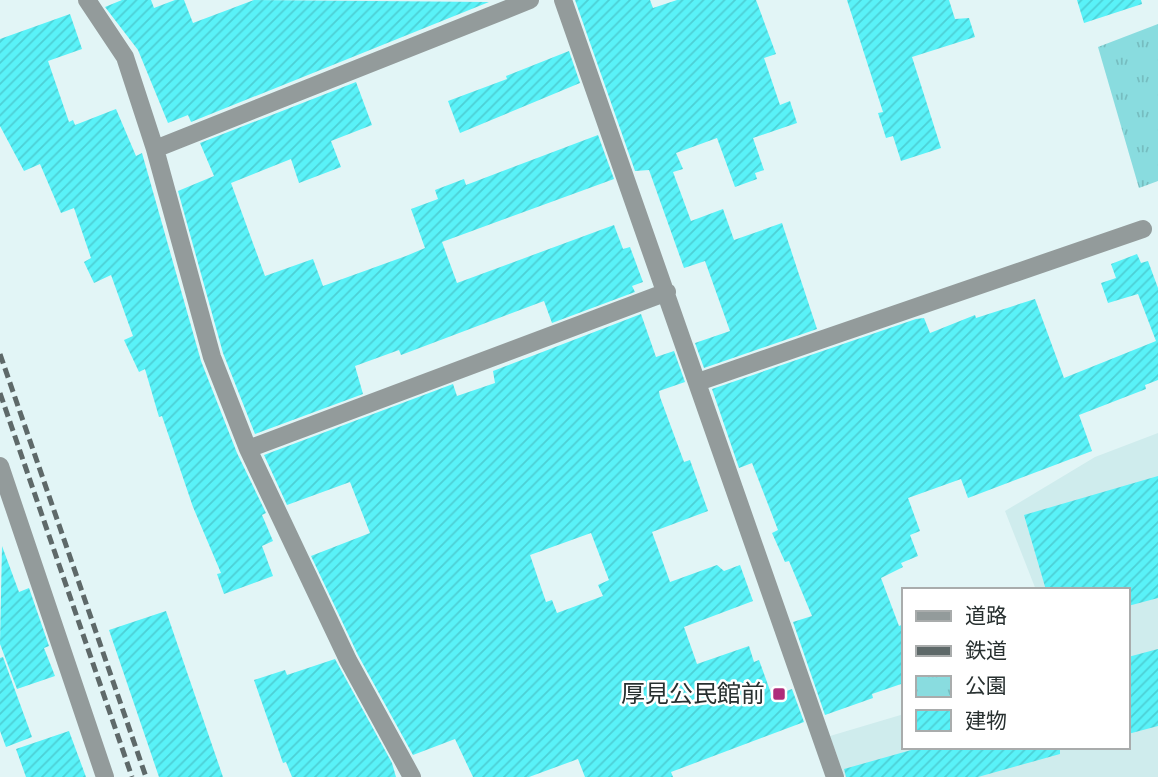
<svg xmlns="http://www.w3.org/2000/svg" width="1158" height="777" font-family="Signika,'Noto Sans JP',sans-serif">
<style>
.built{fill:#cfeced}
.park{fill:url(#park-tufts)}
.building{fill:url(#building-hatch);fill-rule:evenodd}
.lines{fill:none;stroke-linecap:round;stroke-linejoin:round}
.minor{stroke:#939b9b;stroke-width:18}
.rail{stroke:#5e6969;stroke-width:5;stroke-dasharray:10 5;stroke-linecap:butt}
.poi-dot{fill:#ae2d7a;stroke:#fff;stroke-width:2.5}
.labels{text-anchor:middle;stroke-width:5;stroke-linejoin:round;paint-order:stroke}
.poi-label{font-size:24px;fill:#283030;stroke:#fff;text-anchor:end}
</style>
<defs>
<pattern id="park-tufts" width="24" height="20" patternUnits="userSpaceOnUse" patternTransform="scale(1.75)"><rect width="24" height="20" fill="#89dcdf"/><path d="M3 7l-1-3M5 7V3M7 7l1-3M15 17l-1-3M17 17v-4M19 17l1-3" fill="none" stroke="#76bdc0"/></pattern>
<pattern id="building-hatch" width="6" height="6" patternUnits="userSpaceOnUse" patternTransform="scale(1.75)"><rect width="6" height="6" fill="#59f2f8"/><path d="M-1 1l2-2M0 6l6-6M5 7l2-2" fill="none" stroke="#4dd0d5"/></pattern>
</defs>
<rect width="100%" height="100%" fill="#e2f5f6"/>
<path class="built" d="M1158 433V777H845L830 736 904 714V747H1128V590H1036L1005 511 1095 457Z"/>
<path class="park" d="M1158 24V181L1139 188 1098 47Z"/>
<path class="building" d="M122 0H151L154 8 175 0H184L193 23 254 0 489 2 191 122 188 115 168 123 138 50 105 7Z
M575 0H650L653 8 677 0H756L776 54 764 58 780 105 790 101 797 123 753 138 764 170 755 173 757 179 735 187 717 138 676 153 683 169 673 172 691 221 723 209 734 240 782 223 817 329 704 368 695 343 730 331 705 261 684 268 649 170 635 171Z
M847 0H949L955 19 969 18 975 37 912 57 941 148 901 161 893 136 886 138 878 113 883 112Z
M1077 0H1141L1142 4 1084 23Z
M70 14 82 49 48 61 69 122 73 120 75 125 116 109 136 156 142 153 201 361 237 453 266 513 262 515 273 541 262 546 273 576 224 594 217 574 221 573 193 507 162 416 159 417 145 369 139 372 124 340 133 336 111 275 94 283 84 262 91 258 74 208 61 213 40 164 24 171 0 126V39Z
M569 51 580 83 460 133 448 101 507 79 506 76Z
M356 82 372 125 331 141 341 167 299 183 291 159 231 183 265 276 313 259 323 286 406 256 425 248 411 209 438 199 435 190 464 179 466 185 598 135 614 179 442 242 457 283 614 225 623 249 630 247 643 282 632 286 635 292 552 323 544 301 401 355 399 350 355 366 363 394 255 434 223 353 178 191 214 176 200 143Z
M1137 254 1141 263 1148 261 1158 288V380L1145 385 1146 389 1079 415 1092 451 968 498 961 479 908 498 920 531 910 535 918 556 901 563 903 567 881 578 899 626 904 624V683L872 694 873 698 825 715 793 622 812 616 789 561 785 562 772 533 778 530 752 463 739 468 712 389 916 319 924 318 930 333 975 315 976 318 1035 299 1064 378 1156 341 1138 294 1108 303 1101 283 1116 278 1111 264Z
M641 314 656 357 674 351 685 382 659 391 660 397 684 462 690 460 708 511 652 532 670 582 717 565 724 571 740 565 753 601 684 627 697 664 749 646 754 662 759 660 772 696 792 689 804 722 671 772 673 777H585L578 759 529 777H473L455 739 413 755 358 655 311 556 370 533 350 482 287 505 264 455 453 384 457 396 495 383 493 371ZM591 533 609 580 598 585 603 596 557 613 552 600 546 602 530 555Z
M1158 476V598L1128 606V590H1046L1024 515Z
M2 546 19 592 29 588 49 646 44 648 55 676 17 689 0 644Z
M166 611 223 777H159L109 630Z
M1158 649V726L1128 734V657Z
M3 657 32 737 6 747 0 731V658Z
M335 659 392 763 396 777H292L286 762 283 763 254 680 285 670 287 675Z
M69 731 86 777H26L16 749Z
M922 747H1060V754L978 777H846L844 769Z"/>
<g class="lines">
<path class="minor" d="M87 0 125 57 155 149 212 357 248 449 348 660 412 777
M563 0 835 777
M155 149 530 0
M698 382 1143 229
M248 449 667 292
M0 466 105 777"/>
<path class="rail" d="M0 354 146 777
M0 393 132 777"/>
</g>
<rect class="poi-dot" x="772" y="687" width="14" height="14" rx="3.5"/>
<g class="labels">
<g class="poi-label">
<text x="765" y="702">厚見公民館前</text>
</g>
</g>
<rect x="902" y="588" width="228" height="161" fill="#ffffff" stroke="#a9acac" stroke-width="2"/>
<rect x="916" y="611" width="35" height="10" fill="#939b9b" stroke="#a9acac" stroke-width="2"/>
<text x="965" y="623" font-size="21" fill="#283030">道路</text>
<rect x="916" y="646" width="35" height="10" fill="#5e6969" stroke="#a9acac" stroke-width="2"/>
<text x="965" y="658" font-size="21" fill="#283030">鉄道</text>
<rect x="916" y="676" width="35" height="21" fill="url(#park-tufts)" stroke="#a9acac" stroke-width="2"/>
<text x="965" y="693" font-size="21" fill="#283030">公園</text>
<rect x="916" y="710" width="35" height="21" fill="url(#building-hatch)" stroke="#a9acac" stroke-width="2"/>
<text x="965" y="728" font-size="21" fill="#283030">建物</text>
</svg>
